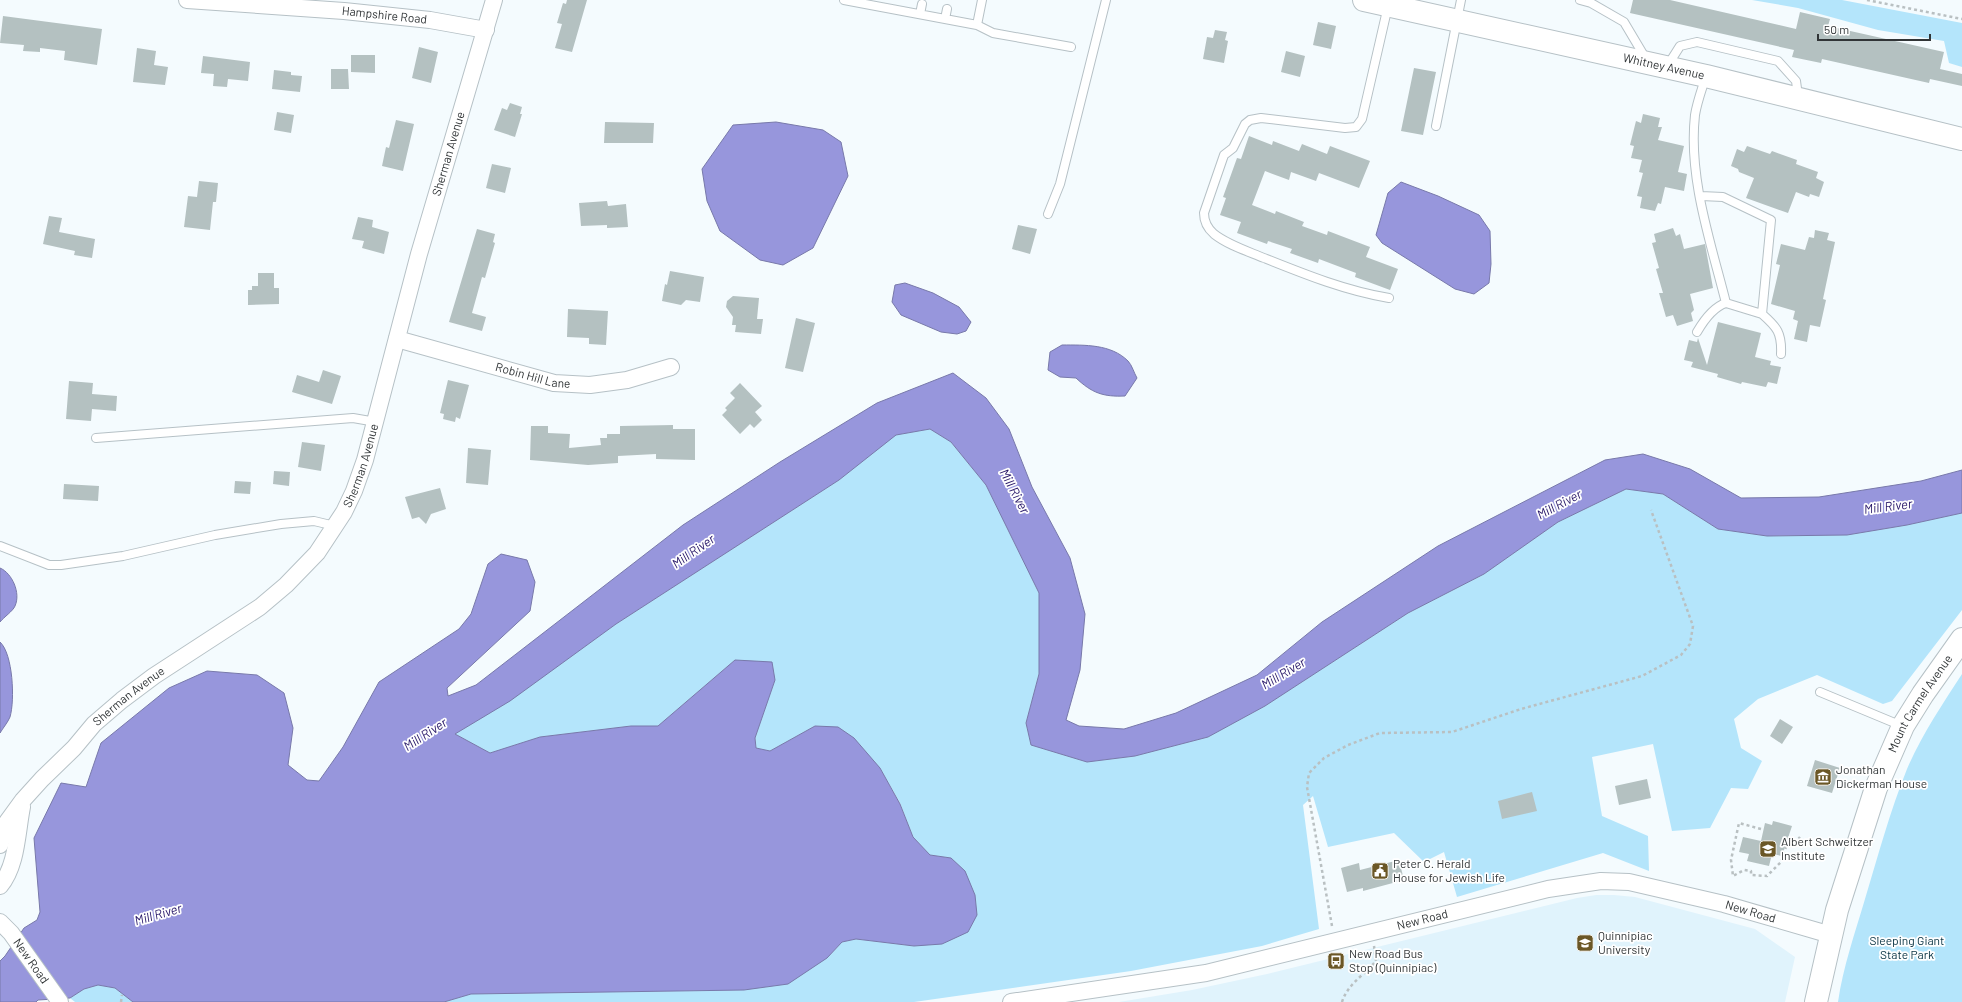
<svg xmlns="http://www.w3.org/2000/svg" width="1962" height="1002" font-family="Barlow,sans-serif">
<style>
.built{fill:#e0f3fc}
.green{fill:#b4e5fb}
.water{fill:#9796dc;stroke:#7879aa}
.building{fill:#b4c1c1}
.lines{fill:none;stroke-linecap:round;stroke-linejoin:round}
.service-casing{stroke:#b6c1c6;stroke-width:10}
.minor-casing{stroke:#b6c1c6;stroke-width:18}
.secondary-casing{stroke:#b6c1c6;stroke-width:24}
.trunk-casing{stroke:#b6c1c6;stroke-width:24}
.path{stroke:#b9c0c2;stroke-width:2.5;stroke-dasharray:3 3;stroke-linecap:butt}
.service{stroke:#fff;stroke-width:8}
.minor{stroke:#fff;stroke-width:16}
.secondary{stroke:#fff;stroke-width:22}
.trunk{stroke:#fff;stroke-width:22}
.labels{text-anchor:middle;stroke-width:3.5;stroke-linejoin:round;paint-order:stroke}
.street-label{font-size:12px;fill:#313537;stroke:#fff}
.poi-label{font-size:12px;fill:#313537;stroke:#fff;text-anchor:start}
.park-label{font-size:12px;fill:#053040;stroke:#fff}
.water-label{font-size:13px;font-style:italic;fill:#281869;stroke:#fff}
</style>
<rect width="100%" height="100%" fill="#f4fbfe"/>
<path class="built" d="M1596 895H1614L1635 897 1755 929 1795 957 1785 1002H1119L1192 990 1267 974 1577 898Z"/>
<path class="green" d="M1752 0H1842L1962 23V67L1949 63 1944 41 1878 30 1798 8Z
M930 429 951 442 986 485 1039 593V674L1026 723 1031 745 1087 762 1135 756 1208 737 1265 706 1408 613 1484 574 1558 522 1626 489 1663 494 1718 529 1767 536 1847 535 1907 525 1962 513V610L1892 701 1883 704 1817 675 1758 699 1734 719 1741 748 1762 761 1748 789 1731 788 1710 828 1672 831 1653 744 1592 757 1602 816 1648 836 1649 871 1603 853 1457 897 1444 852 1424 862 1394 833 1328 847 1313 796 1303 805 1319 929 1262 946 1131 971 914 1002H444L471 994 744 990 827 958 842 942 856 939 914 946 951 858 930 855 913 837 900 803 880 768 815 726 770 751 756 748 755 738 775 680 735 660 658 726H631L540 737 490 753 455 734 510 700 616 624 839 480 895 435Z
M1962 674V1002H1838C1843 967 1855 933 1865 899 1878 856 1890 811 1907 769 1921 736 1942 705 1962 674Z
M98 985 115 988 133 1002H75L70 998 84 989Z"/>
<path class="water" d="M776 122 823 130 841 142 848 176 813 248 783 265 760 260 720 231 707 201 702 169 733 125Z
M1401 182 1438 196 1479 215 1490 231 1491 264 1489 283 1474 294 1455 289 1382 243 1376 235 1388 193Z
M905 283 933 293 959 307 971 322 966 331 957 334 941 332 901 315 892 302 895 285Z
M1062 345C1085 345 1111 344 1128 361 1132 365 1134 373 1137 378L1125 396C1103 397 1092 393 1076 378L1060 377 1048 370 1050 352Z
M953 373 986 398 1009 429 1032 487 1070 558 1085 614 1080 670 1066 720 1079 726 1124 729 1176 713 1257 675 1322 622 1438 546 1605 460 1643 454 1690 469 1741 498 1819 497 1921 481 1962 470V513L1907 525 1847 535 1767 536 1718 529 1663 494 1626 489 1558 522 1484 574 1408 613 1265 706 1208 737 1135 756 1087 762 1031 745 1026 723 1039 674V593L986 485 951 442 930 429 896 435 839 480 616 624 510 701 455 734 490 753 540 737 631 726H658L735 660 772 662 775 680 755 738 756 748 770 751 815 726 838 727 854 738 880 768 900 804 913 837 930 855 951 858 965 871 975 895 977 915 968 932 942 944 914 946 856 939 842 942 827 958 788 984 744 990 471 994 444 1002H133L115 988 98 985 84 989 70 998 38 1000 36 1002H0V961L5 956 24 928 37 920 40 912 34 838 61 783 86 787 101 743 169 688 207 671 257 675 284 693 293 728 288 765 307 780 319 781 343 747 379 682 459 629 471 614 488 564 501 554 527 560 535 582 530 611 447 688 448 696 476 685 683 525 780 462 877 403Z
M0 568C12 573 21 593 15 606 13 611 4 617 0 622Z
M0 642C13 654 15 700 10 717 8 722 3 728 0 733Z"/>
<path class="building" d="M567 0H587L572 52 555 48 562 24 557 23 563 3 566 4Z
M1633 0H1670L1796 29 1800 12 1830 19 1828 26 1944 52 1940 69 1962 74V86L1930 79 1929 83 1822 59 1821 63 1792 57 1794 50 1630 13Z
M3 16 102 29 97 65 64 60 65 51 40 48V52L23 51 24 45 0 43Z
M1318 22 1336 26 1331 49 1313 45Z
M1215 30 1227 32 1225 40 1228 41 1224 63 1203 59 1207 37 1213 38Z
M419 47 438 52 431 83 412 78Z
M137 48 156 51 154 65 168 67 165 85 133 82Z
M1286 51 1305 56 1300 77 1281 72Z
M351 55H375V73L351 72Z
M203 56 250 62 248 81 228 79 227 87 213 86 214 74 201 73Z
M1414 68 1436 72 1423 135 1401 131Z
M331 69H348L349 89H331Z
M274 70 291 72V75L302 76 300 92 272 89Z
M510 103 522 107 520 114H522L515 137 494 130 502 108 507 110Z
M277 112 294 115 291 133 274 130Z
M1643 114 1660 118 1658 127H1662L1658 140 1684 146 1678 172 1687 174 1684 191 1665 187 1661 204 1658 203 1655 211 1640 208 1642 197 1637 196 1643 173 1639 172 1642 160 1631 158 1634 146 1630 145 1636 121 1641 123Z
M396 120 414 124 403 171 382 166 386 147 389 148Z
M605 122 654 123 653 143H604Z
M1249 136 1272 145 1273 141 1299 151 1302 144 1327 154 1330 146 1370 161 1359 188 1319 173 1316 181 1291 172 1289 180 1265 171 1252 205 1275 214 1276 211 1304 222 1302 226 1327 235 1328 231 1370 247 1366 257 1398 269 1390 290 1355 277 1356 273 1319 259 1318 263 1290 253 1292 249 1268 241 1267 244 1237 233 1241 222 1220 215 1226 198 1223 197 1237 158 1241 159Z
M1747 146 1770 154 1772 151 1797 160 1796 164 1818 172 1816 178 1824 182 1819 197 1810 194 1809 197 1796 192 1788 213 1746 198 1754 178 1739 172 1738 169 1731 166 1737 149 1744 152Z
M492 164 511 168 505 193 486 188Z
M199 181 218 183 216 202H213L210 230 184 227 188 196 197 197Z
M607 201 608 206 626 204 628 227 607 228V225L581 226 579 203Z
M49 216 62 218 59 232 95 239 92 258 74 255 75 251 43 244Z
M358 217 373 220 372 227 389 232 384 254 362 248 364 241 352 239Z
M1018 225 1037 229 1030 254 1012 249Z
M1673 228 1676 236 1680 234 1684 249 1705 244 1713 288 1690 294 1694 310 1691 313 1693 321 1677 326 1673 315 1666 317 1659 293H1663L1656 269 1659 268 1652 243 1656 242 1654 234Z
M477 229 495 234 493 242 495 243 485 278 482 277 472 313 486 317 482 331 449 322Z
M1815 230 1829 233 1827 240 1835 242 1823 299 1826 300 1820 327 1810 325 1807 342 1794 339 1798 321 1793 319 1795 311 1771 304 1780 265 1776 264 1781 244 1805 250 1809 237 1814 238Z
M670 271 704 277 700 302 686 300 681 305 662 301 665 284 667 285Z
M258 273H274V288H279V304L248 305V290H252V286H258Z
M733 296 759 298 757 319H763L761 334 735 332 736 325H732L733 317 726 307 727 301Z
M568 309 608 311 606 345 589 344V338L567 337Z
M796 318 815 323 803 372 785 368Z
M1718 322 1761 333 1755 357 1771 361 1770 365 1781 367 1777 384 1768 382 1766 387 1742 382 1741 384 1717 377 1718 374 1691 367 1693 362 1684 360 1689 340 1697 342 1698 338 1707 365Z
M323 370 341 376 332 404 292 392 297 375 319 382Z
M448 380 469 385 460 419 456 417 455 422 443 419 444 414 440 413Z
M69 381 93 383 92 394 117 396 116 411 92 409 91 421 66 419Z
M740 383 762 406 755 412 762 420 754 428 750 424 740 434 722 415 727 410 725 408 735 398 730 393Z
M673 425V429H695V460L656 459V454L618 456V463L588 465 530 460 531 426H548V433L570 434 569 448 601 445 600 438H607V434H620V426Z
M302 442 325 445 321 471 298 467Z
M468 448 491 450 488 485 466 483Z
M274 471 290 472 289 486 273 484Z
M235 481 251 482 250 494 234 493Z
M64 484 99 486 98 501 63 499Z
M440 488 446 509 431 514 426 524 419 517 412 519 405 497Z
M1780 719 1793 727 1782 744 1770 736Z
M1815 760 1840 768 1832 793 1807 786Z
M1647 779 1651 798 1619 805 1615 786Z
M1532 792 1537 811 1502 819 1498 801Z
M1773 821 1792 826 1782 856 1772 854 1769 866 1747 861 1749 854 1739 852 1743 837 1761 841 1765 823 1772 825Z
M1399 860 1404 880 1363 891V888L1347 892 1341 868 1359 863 1360 870Z"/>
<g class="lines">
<defs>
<path id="service" d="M844 0 977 25 982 0
M1580 0 1591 3 1624 22 1646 59
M1388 6 1362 119 1356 127 1345 128 1261 118 1250 120 1245 124 1233 148 1224 155 1204 213C1204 221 1207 228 1214 234 1228 245 1247 251 1264 258 1304 274 1346 291 1389 298
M920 14 922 4
M945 19 947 9
M977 25 993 33 1071 47
M1668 65 1680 46 1697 42 1778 61 1796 81 1798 96
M1436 126 1461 0
M1701 196 1723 197 1771 220 1762 314 1726 303C1711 243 1688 178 1695 115 1697 102 1702 89 1706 76
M1048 214 1060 184 1106 0
M1762 314C1777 327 1782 333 1781 354
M1697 332C1704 320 1713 307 1726 303
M96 438 353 418 376 422
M0 546 49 565H61L123 556 215 535 281 524 314 521 335 526
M1820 692 1902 726"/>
<g id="minor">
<path id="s1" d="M187 0 344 11 430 20 486 30"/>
<path id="s2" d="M397 339 554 383 590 385 627 380 671 367"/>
<path id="s3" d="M0 845 7 822 23 800 42 779 74 748 94 724 122 700 154 676 260 607 286 585 317 553 344 512 354 491 365 460 419 254 494 0"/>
<path d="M0 886C17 866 17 832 22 807"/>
<path id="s4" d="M0 922 11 933 60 1002"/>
<path id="s5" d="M1011 1002 1206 973 1548 889 1601 881 1629 882 1724 904 1831 935"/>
</g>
<g id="secondary">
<path id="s6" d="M1816 1002 1837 910 1876 788 1903 726 1923 694 1962 639"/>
</g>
<g id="trunk">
<path id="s7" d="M1364 0 1706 76 1962 139"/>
</g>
</defs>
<use href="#service" class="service-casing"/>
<use href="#minor" class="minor-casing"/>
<use href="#secondary" class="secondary-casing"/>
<use href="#trunk" class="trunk-casing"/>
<path class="path" d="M1867 0 1962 19
M1761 829 1739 823 1731 860 1733 876 1744 870 1751 871V875L1767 876 1781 862 1786 847 1792 846 1800 837
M1332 926 1307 787 1309 773 1324 758 1348 745 1380 733 1452 732 1521 709 1642 676 1681 655 1690 644 1693 626 1651 510
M121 1002 122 995
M1342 1002C1347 985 1364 975 1376 961L1374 946"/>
<use href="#service" class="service"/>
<use href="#minor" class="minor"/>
<use href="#secondary" class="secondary"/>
<use href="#trunk" class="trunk"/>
</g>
<defs>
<symbol id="museum-square" viewBox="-11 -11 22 22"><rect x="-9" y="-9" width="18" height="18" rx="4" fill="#6b5726" stroke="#fff"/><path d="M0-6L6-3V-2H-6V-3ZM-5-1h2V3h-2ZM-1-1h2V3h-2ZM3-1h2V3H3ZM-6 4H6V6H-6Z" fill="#fff"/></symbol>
<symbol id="school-square" viewBox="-11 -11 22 22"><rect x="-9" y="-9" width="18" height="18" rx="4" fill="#6b5726" stroke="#fff"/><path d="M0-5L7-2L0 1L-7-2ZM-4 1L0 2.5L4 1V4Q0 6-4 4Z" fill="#fff"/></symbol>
<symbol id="civic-square" viewBox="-11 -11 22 22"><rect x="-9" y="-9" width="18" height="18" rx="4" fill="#6b5726" stroke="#fff"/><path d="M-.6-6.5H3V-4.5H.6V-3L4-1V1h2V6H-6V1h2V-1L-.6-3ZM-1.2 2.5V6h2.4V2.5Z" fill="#fff"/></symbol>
<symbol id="university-square" viewBox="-11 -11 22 22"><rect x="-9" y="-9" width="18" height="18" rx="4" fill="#6b5726" stroke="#fff"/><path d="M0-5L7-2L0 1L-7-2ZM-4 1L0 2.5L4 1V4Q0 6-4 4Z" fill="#fff"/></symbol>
<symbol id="bus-square" viewBox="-11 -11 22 22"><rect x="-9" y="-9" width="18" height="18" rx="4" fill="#6b5726" stroke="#fff"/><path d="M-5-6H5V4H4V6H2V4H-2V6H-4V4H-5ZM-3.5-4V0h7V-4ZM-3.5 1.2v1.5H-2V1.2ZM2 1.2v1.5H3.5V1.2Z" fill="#fff"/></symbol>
</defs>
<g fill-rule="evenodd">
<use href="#museum-square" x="1813" y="767" width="20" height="20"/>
<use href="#school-square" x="1758" y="839" width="20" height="20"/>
<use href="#civic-square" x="1370" y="861" width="20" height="20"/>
<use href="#university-square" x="1575" y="933" width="20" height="20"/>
<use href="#bus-square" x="1326" y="951" width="20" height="20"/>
</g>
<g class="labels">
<g class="street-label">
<text dy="4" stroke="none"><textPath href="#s1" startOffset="198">Hampshire Road</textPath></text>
<text dy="4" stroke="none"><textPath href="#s7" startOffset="307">Whitney Avenue</textPath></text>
<text dy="4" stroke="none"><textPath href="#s3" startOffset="860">Sherman Avenue</textPath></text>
<text dy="4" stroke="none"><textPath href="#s2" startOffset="141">Robin Hill Lane</textPath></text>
<text dy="4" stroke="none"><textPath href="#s3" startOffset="536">Sherman Avenue</textPath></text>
<text dy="4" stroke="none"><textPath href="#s3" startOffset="200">Sherman Avenue</textPath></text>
<text dy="4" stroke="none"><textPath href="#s6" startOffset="318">Mount Carmel Avenue</textPath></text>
<text dy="4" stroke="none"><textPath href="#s5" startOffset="756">New Road</textPath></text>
<text dy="4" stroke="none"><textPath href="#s5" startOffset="420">New Road</textPath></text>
<text dy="4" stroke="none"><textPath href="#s4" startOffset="50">New Road</textPath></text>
</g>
<g class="poi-label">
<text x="1836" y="774">Jonathan<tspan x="1836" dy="14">Dickerman House</tspan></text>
<text x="1781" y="846">Albert Schweitzer<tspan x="1781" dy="14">Institute</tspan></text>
<text x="1393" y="868">Peter C. Herald<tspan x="1393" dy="14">House for Jewish Life</tspan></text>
<text x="1598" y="940">Quinnipiac<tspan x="1598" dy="14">University</tspan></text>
<text x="1349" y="958">New Road Bus<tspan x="1349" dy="14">Stop (Quinnipiac)</tspan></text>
</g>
<g class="park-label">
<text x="1907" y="945">Sleeping Giant<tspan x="1907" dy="14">State Park</tspan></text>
</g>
<g class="water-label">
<text transform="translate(1015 491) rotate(62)" y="5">Mill River</text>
<text transform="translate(1559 504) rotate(-28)" y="5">Mill River</text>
<text transform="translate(1888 506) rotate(-7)" y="5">Mill River</text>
<text transform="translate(693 551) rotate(-35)" y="5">Mill River</text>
<text transform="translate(1283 673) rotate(-31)" y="5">Mill River</text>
<text transform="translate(425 734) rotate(-33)" y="5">Mill River</text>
<text transform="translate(158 914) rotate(-16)" y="5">Mill River</text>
</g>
</g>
<path d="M1818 34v6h112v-6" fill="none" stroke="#313537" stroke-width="2"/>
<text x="1824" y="34" font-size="12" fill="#313537" stroke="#ffffff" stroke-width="3" paint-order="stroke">50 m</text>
</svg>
